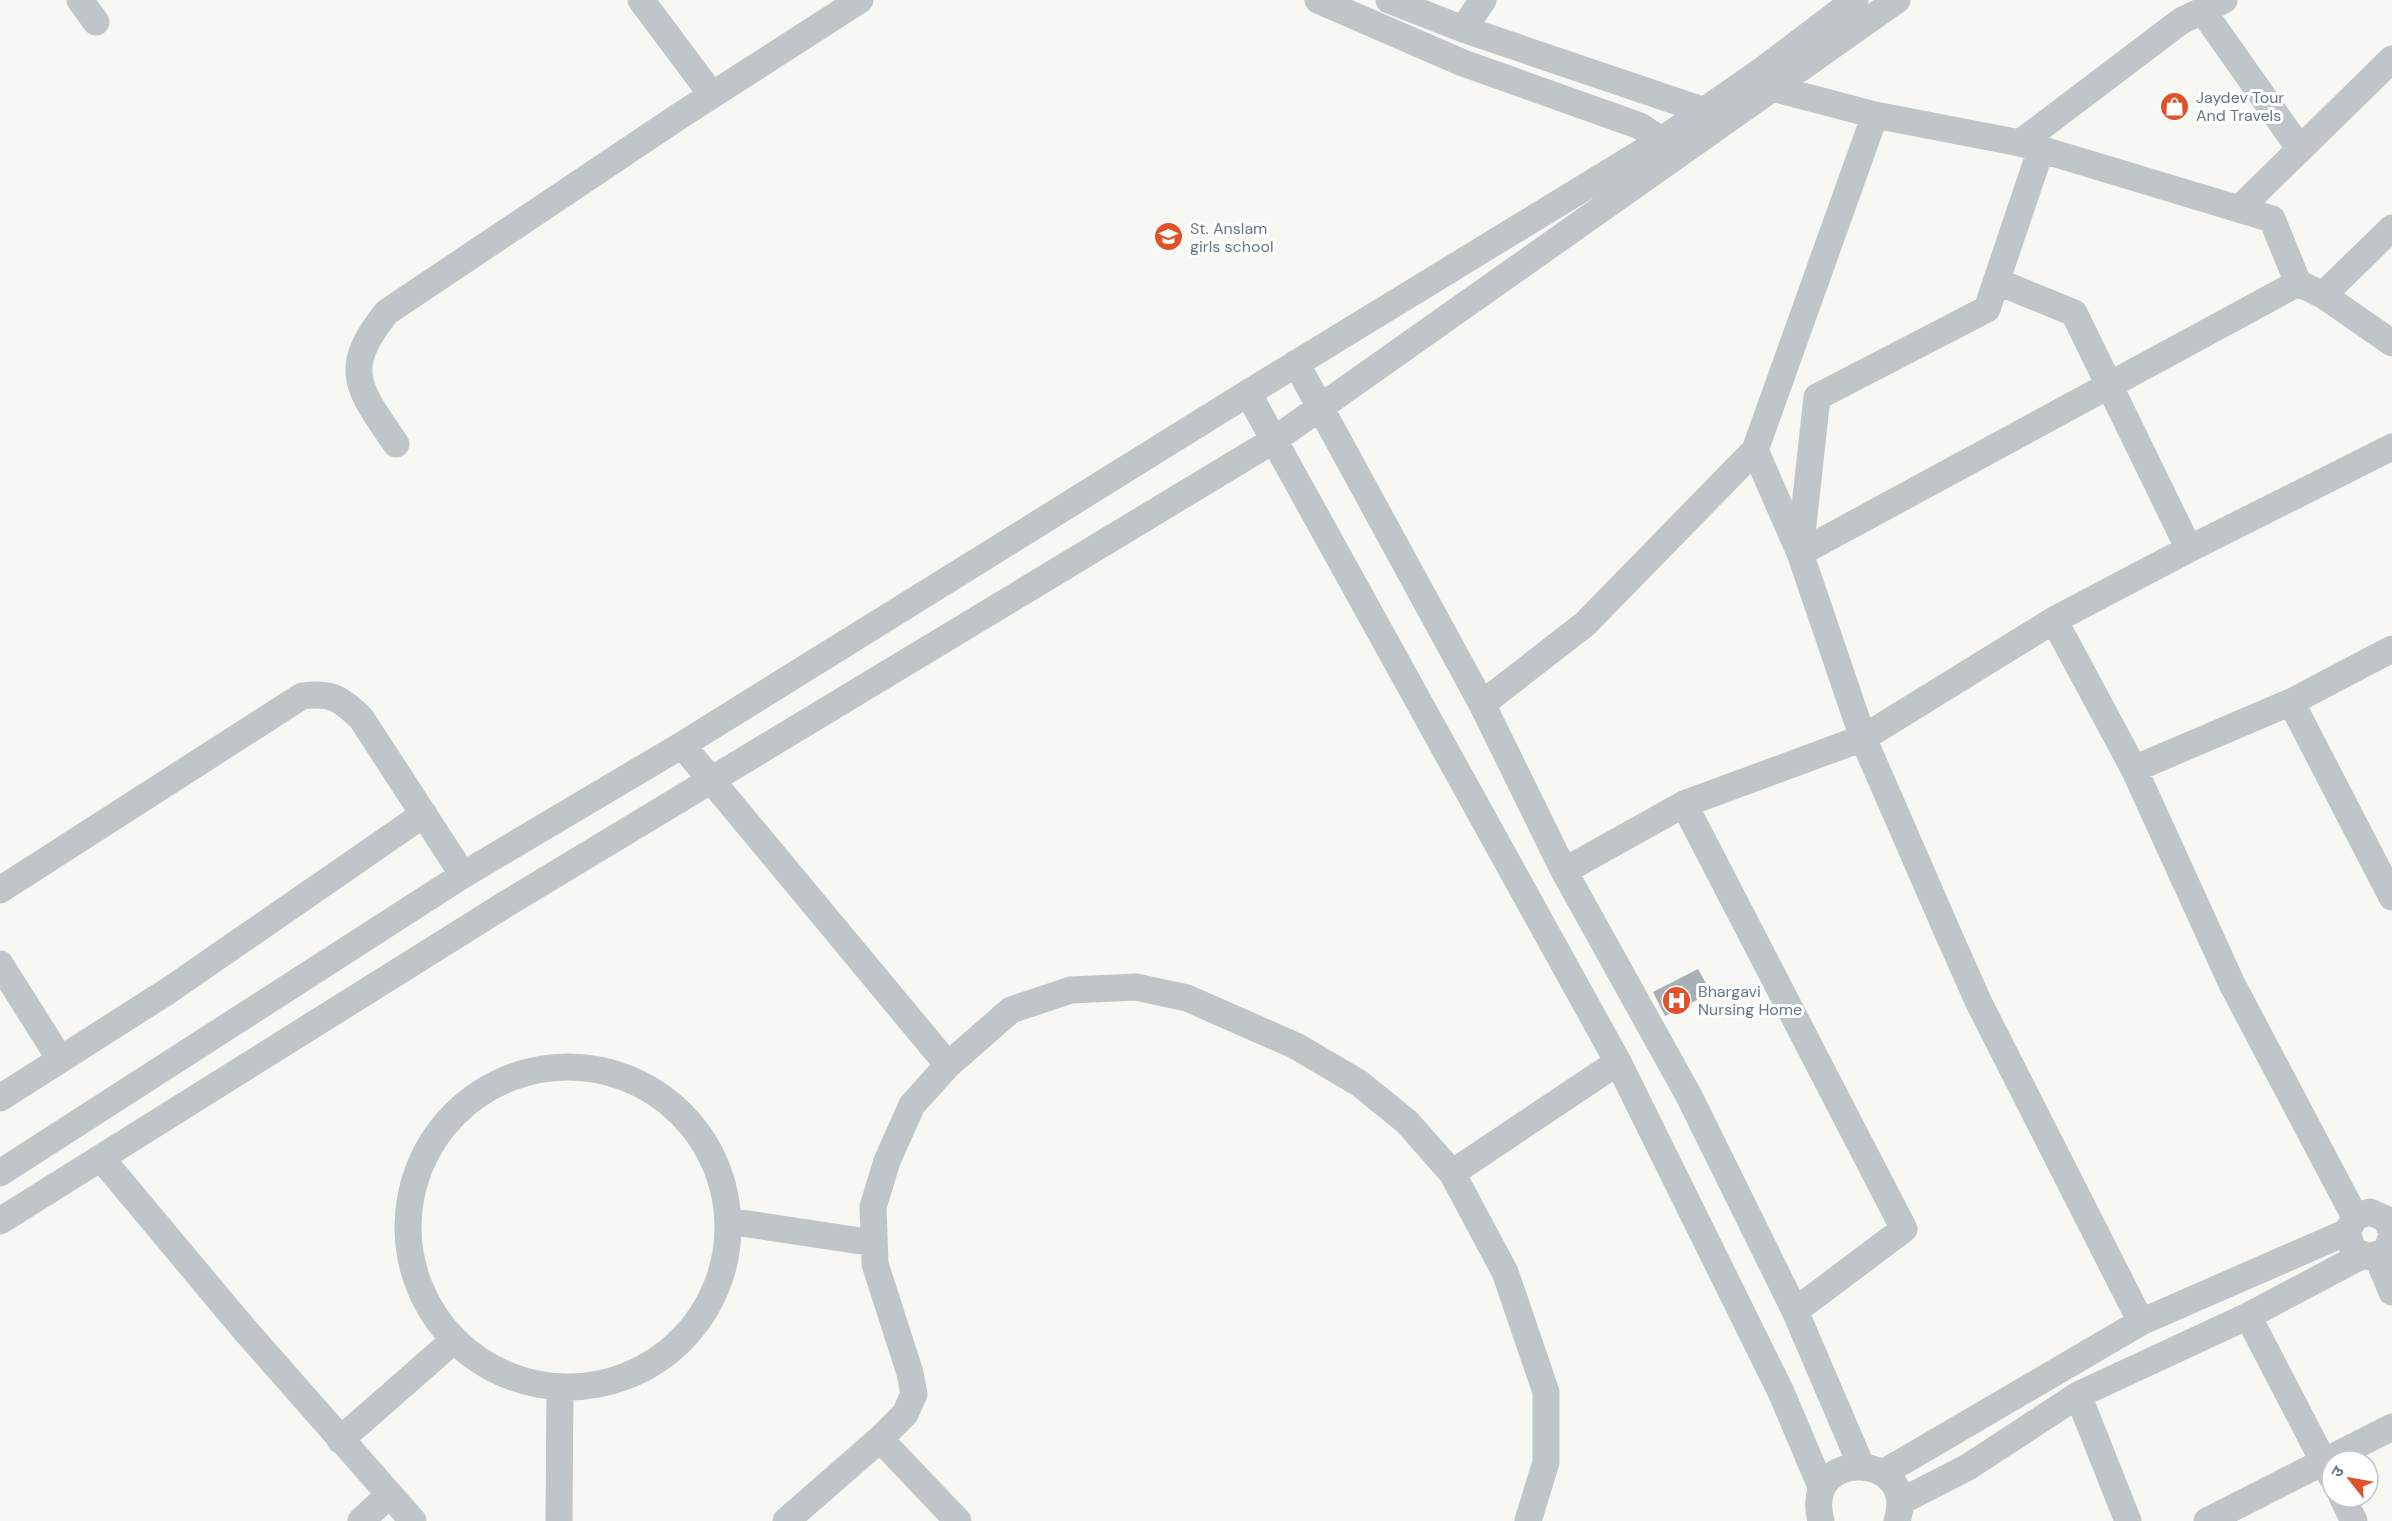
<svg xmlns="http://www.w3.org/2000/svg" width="2392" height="1521" font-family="'DM Sans','Noto Sans Devanagari',sans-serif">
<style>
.building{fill:#a7b0b5}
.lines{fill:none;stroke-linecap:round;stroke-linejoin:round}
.minor{stroke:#c0c5c8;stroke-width:27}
.labels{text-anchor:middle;stroke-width:6;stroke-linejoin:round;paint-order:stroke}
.poi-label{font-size:16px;fill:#667885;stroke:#fff;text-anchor:start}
</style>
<rect width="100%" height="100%" fill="#f7f7f4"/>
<path class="building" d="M1698 969 1711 993 1665 1016 1653 992Z"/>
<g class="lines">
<path class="minor" d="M80 0 96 22
M641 0 712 95
M1318 0 1463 63 1640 126 1674 149
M1389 0 1463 29 1705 111 1714 118
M2202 10 2300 149
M1463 29 1483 0
M1772 88 1875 115 2020 143 2272 219 2298 283 2323 295 2392 343
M2020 143 2181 21 2224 0
M2239 209 2392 59
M1996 281 2074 313 2189 549
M2323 295 2392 228
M1296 363 1482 704 1564 871 1689 1096 1795 1311 1861 1465
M1248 393 1618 1062 1781 1392 1822 1489
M396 444C358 388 340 370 387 312L678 117 860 0
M1755 450 1800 553 1863 738 1947 931 1979 1003 2141 1322
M1800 552 1817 397 1987 309 2041 149
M1800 553 2298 283
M2054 620 2134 769 2232 984 2355 1217
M2291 702 2392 897
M1482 704 1585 624 1755 450 1875 115
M682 745 948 1065
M2134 769 2291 702 2392 649
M1684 804 1904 1229 1795 1311
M1564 871 1684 804 1863 738 2054 620 2189 549 2392 447
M0 890 302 696C331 692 340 698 361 718L463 875
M0 964 60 1059
M408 1227a160 160 0 1 1 320 0a160 160 0 1 1-320 0Z
M0 1098 168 991 424 814
M101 1158 244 1329 413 1521
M0 1173 463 875 682 745 1248 393 1662 140 1764 69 1855 0
M1452 1173 1618 1062
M0 1221 506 904 1274 440 1897 0
M728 1221 874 1243
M2392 1232 2386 1219 2370 1212 2355 1217 2347 1232 2353 1250 2369 1257 2386 1251 2392 1236
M2377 1256 2392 1292
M2248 1316 2331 1476
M2078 1395 2128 1521
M880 1439 958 1521
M340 1440 454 1340
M1883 1473 2141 1322 2347 1232
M2342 1497 2354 1521
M1900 1502 1968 1467 2078 1395 2248 1316 2361 1256
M361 1521 389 1495
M559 1521 560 1387
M786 1521 880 1439 905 1414 914 1394 910 1373 875 1264 873 1207 887 1161 912 1105 948 1065 1011 1010 1071 990 1136 987 1187 998 1296 1046 1359 1083 1407 1122 1452 1173 1505 1272 1546 1392V1462L1528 1521
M1821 1521C1801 1446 1920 1452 1897 1521
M2207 1521 2392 1427"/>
</g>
<defs>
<symbol id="shop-disc" viewBox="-11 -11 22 22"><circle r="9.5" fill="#e1512a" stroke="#fff"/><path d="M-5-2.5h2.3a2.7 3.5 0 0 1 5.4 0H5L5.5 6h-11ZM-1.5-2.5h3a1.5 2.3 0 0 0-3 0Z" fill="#fff"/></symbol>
<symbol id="school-disc" viewBox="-11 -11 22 22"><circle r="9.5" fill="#e1512a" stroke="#fff"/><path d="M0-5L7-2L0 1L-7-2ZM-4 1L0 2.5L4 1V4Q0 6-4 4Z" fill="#fff"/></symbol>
<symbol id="hospital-disc" viewBox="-11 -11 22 22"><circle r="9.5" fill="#e1512a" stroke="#fff"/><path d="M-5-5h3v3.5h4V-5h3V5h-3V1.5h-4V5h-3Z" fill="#fff"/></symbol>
</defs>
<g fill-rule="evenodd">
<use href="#shop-disc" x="2158" y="90" width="33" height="33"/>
<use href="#school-disc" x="1152" y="220" width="33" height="33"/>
<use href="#hospital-disc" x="1660" y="984" width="33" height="33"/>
</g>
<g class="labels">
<g class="poi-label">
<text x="2196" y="103">Jaydev Tour<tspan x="2196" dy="18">And Travels</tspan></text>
<text x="1190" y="234">St. Anslam<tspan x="1190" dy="18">girls school</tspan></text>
<text x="1698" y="997">Bhargavi<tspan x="1698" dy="18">Nursing Home</tspan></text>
</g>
</g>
<g transform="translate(2350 1479) rotate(301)"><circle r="28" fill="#ffffff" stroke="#c2c9ce" stroke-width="1.5"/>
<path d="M0-4.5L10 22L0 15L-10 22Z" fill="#e1512a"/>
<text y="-9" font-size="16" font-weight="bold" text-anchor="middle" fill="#667885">उ</text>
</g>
</svg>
